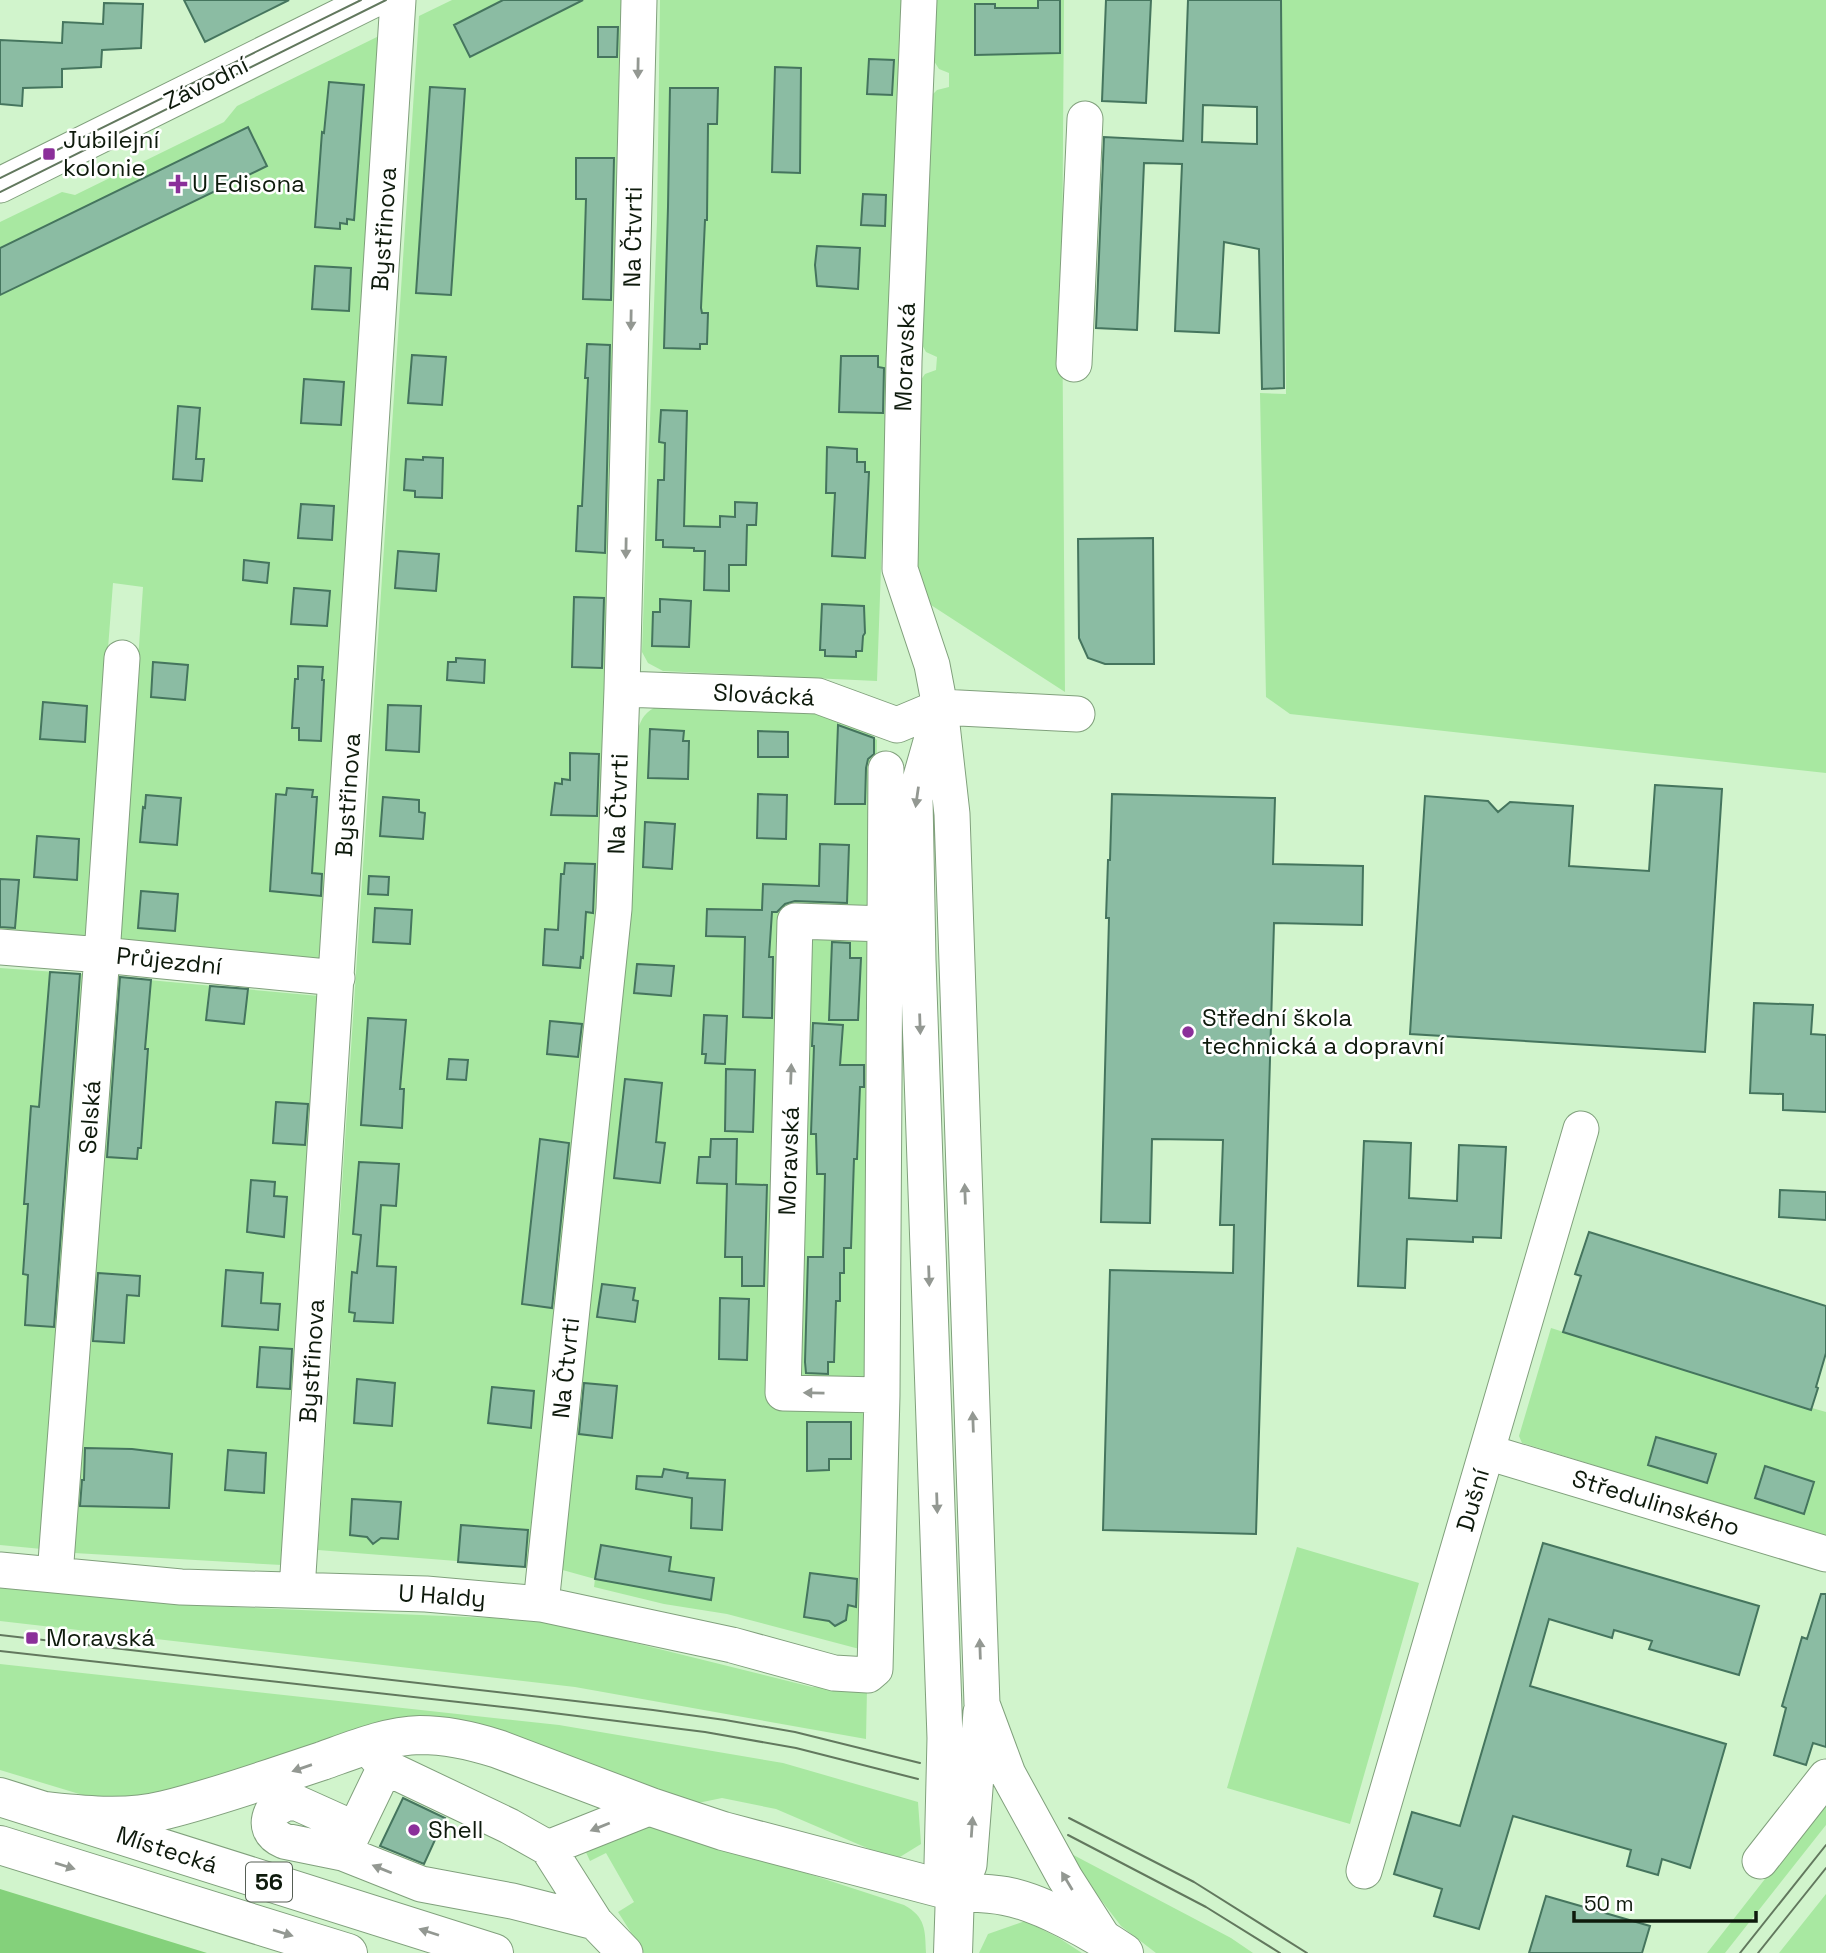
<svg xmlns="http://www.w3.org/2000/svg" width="1826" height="1953" font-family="'Space Grotesk',sans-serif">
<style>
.green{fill:#a8e8a1}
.forest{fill:#84d17b}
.building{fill:#8bbca3;stroke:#45755e;stroke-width:2;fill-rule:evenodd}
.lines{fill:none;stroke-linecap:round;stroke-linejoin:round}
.minor-casing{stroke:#80a07c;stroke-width:37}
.highway-casing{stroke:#80a07c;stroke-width:40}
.minor{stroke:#fff;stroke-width:35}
.highway{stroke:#fff;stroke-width:38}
.tram{stroke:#62785e;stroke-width:2}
.oneway{fill:#939892}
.poi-dot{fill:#8b2f9a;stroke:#fff;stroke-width:2.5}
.labels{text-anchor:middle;stroke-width:5;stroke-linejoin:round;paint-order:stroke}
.shield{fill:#fff;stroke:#565f55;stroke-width:2}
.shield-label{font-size:23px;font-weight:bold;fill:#0e1a0c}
.street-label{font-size:24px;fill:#0e1a0c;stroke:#fff}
.poi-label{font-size:24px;fill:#0e1a0c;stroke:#fff;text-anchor:start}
</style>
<rect width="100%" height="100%" fill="#d1f4cc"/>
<path class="green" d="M452 0H627L597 922 531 1567 318 1550 419 16Z
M660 0H908L883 511 877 681 663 671 648 663 642 652 657 219Z
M935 0H1064L1062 284 1065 692 914 594 918 384 925 374 936 370 937 357 926 352 920 341 932 95 937 90 949 87V73L939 69 932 58Z
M1281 0H1826V773L1290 714 1266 697 1260 393 1286 394Z
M381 35 321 960 119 941 143 587 113 583 86 938 0 932V222L62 192 75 195 224 122 237 106Z
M658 706 818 713 866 730 877 740 874 913 790 911 774 1408 871 1407 867 1651 727 1614 664 1604 594 1587 595 1579 559 1569 620 1027 630 912 638 730C641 718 646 711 658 706Z
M869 931 870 1374 862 1381 799 1377 806 938Z
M0 968 84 974 42 1549 0 1545Z
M117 977 319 996 282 1565 74 1553Z
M1551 1328 1810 1410 1812 1408 1826 1412V1537L1522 1443 1519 1436Z
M1297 1547 1419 1583 1350 1824 1227 1788Z
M0 1587 209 1606 542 1620 812 1687 867 1689 866 1739 575 1687 0 1621Z
M0 1664 559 1725 783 1763 918 1802 921 1844 895 1860 776 1809 722 1798 693 1804 492 1729 119 1806 0 1770Z
M1826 1801V1825L1725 1953H1707Z
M643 1824 683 1833 904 1905C926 1917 925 1930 926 1953H644L618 1912 634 1902 606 1853 590 1861 584 1848Z
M1062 1849 1231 1938 1253 1953H1156L1121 1926Z
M1826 1894V1953H1779Z
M1025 1921 1059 1938 1082 1953H979L988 1934Z"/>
<path class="forest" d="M0 1889 207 1953H0Z"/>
<path class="building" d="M184 0H289L205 42Z
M503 0H583L470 57 454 25Z
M1038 0H1060V53L975 55V4H995V8H1038Z
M1106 0H1151L1146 103 1102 101Z
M1188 0H1281L1284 388 1262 389 1259 249 1224 242 1219 333 1175 331 1182 164 1144 163 1137 330 1096 328 1104 137 1183 141ZM1203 105 1257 107V144L1202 142Z
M104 3 143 4 141 48 102 50 101 67 62 69V87L23 88 22 106 0 104V40L62 43 63 22 103 24Z
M598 27H618L617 57H598Z
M869 59 894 60 892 95 867 94Z
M775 67 801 68 800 173 772 172Z
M329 82 364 85 354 220 347 219V224L340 223V229L315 227 322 132 324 133Z
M430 87 465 89 451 295 416 293Z
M670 88H718L717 124H708L707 220H705L701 308 702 313H708L707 344H700V349L664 348 668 207Z
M248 127 267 166 0 295V248Z
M576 158H614L611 300 583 299 586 199H576Z
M863 194 886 195 885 226 861 225Z
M817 246 860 248 858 289 817 286 815 265Z
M315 266 351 268 349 311 312 309Z
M587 344 610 345 605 553 576 551 578 506H582L588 378H585Z
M412 355 446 357 442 405 408 403Z
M841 356H878V367L884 368 883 413 839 412Z
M304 379 344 382 341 425 301 423Z
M178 406 200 408 196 459H204L202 481 173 479Z
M661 410 687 411 684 526 720 527V516L735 517V502L757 503 756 525H747L746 565H729V591L704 590 705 551H694V548L663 547V540H656L658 480H664L665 443 659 442Z
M827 447 857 449V462H865V472H869L865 558 832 556 835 493H826Z
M423 457 443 458 442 498 415 497V491L404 490 406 459 423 460Z
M301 504 334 506 332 540 298 538Z
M1153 538 1154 664H1105L1088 658 1079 638 1078 539Z
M398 551 439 554 436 591 395 588Z
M244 560 269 563 267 583 243 580Z
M294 588 330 591 327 626 291 624Z
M574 597 604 598 602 668 572 667Z
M660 599 691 601 689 647 652 646 653 612H660Z
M822 604 864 606 865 633 863 636 862 651H856V657L825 656V650H820Z
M456 658 485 660 484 683 447 680 448 662H456Z
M153 662 188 665 185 700 151 697Z
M298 666 323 667 322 680H324L321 741 299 740V728H292L295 679H298Z
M43 702 87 706 85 742 40 739Z
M388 705 421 706 419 752 386 750Z
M838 725 874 738V754L868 759 866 768 865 804H835Z
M650 729 684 731 683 741H689L688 779 648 778Z
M758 731 788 732V757H758Z
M570 753 599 754 597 816 551 815 555 783 562 784V779L570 780Z
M1655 785 1722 789 1705 1052 1410 1034 1425 796 1488 801 1498 812 1510 802 1573 806 1569 866 1649 871Z
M287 788 313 790 312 797H317L312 873 322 874 321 896 270 891 276 794 286 795Z
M758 794 787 795 786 839 757 838Z
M1112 794 1275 798 1273 864 1363 866 1362 925 1274 923 1256 1534 1103 1530 1110 1270 1233 1273 1234 1225H1220L1223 1140 1152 1139 1150 1223 1101 1222 1109 918H1106L1108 860H1110Z
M146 795 181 798 177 845 140 842 143 807 145 808Z
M383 797 419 800V812L425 813 423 839 380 836Z
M645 822 675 824 672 869 643 867Z
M37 836 79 839 77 880 34 877Z
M820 844 849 845 847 903 795 901 785 904 777 912H772L769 957H773L772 1018 743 1017 745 937 706 936 707 909 762 910 763 884 819 886Z
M565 863 595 864 593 913 586 912 583 958 581 957 580 968 543 965 545 929 558 930 561 874H564Z
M369 876 389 877 388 895 368 894Z
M0 879 19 880 15 928 0 927Z
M141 891 178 894 175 931 138 928Z
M375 908 412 910 410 944 373 942Z
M832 942 850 943V958H861L858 1020H829Z
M637 964 674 966 671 996 634 993Z
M50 972 80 974 54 1327 25 1325 28 1275 23 1274 28 1204H24L31 1106 39 1107Z
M120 977 151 980 145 1049H148L141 1148H138L137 1159 107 1157Z
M210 986 248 989 244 1024 206 1020Z
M1754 1003 1813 1005 1811 1034 1826 1035V1112L1783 1110V1094L1750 1093Z
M704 1015 727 1016 725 1064 705 1063 706 1054H702Z
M368 1018 406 1020 400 1089H404L402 1128 361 1125Z
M550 1021 582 1024 578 1057 547 1054Z
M813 1023 843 1025 840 1065H864V1087H860L857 1159H854L851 1248H844V1273H840V1301H836L834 1362H828V1374L806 1373 805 1362 808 1257H823L825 1174H817L816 1134H811L814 1046H812Z
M449 1059 468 1060 466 1080 447 1079Z
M726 1069 755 1070 753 1132 725 1131Z
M625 1079 662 1083 656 1142 665 1143 660 1183 614 1178Z
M276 1102 308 1104 305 1145 273 1143Z
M540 1139 569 1143 552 1308 522 1304Z
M711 1139H737L736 1184 767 1185 764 1286H742V1257H725L727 1184 697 1183 699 1157H710Z
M1364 1141 1411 1143 1409 1198 1457 1201 1459 1145 1506 1147 1501 1238 1473 1237V1242L1407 1239 1405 1288 1358 1286Z
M359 1162 399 1164 396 1206 381 1205 377 1266 396 1267 393 1323 354 1321 355 1313 349 1312 352 1272 357 1273 361 1235 353 1234Z
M251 1180 275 1182 274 1196 287 1197 284 1237 247 1232Z
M1780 1190 1826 1192V1220L1779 1217Z
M1589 1232 1826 1306V1353L1816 1387 1818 1388 1811 1410 1563 1332 1581 1276 1575 1274Z
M226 1270 263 1273 261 1303 280 1304 278 1330 222 1326Z
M98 1273 140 1276 139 1296 127 1295 124 1343 93 1341Z
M602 1284 635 1288 633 1300 638 1301 635 1322 597 1317Z
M720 1298 749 1299 747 1360 719 1359Z
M260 1347 292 1349 290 1389 257 1387Z
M357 1379 395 1383 392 1426 354 1423Z
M584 1383 617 1386 612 1438 579 1434Z
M492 1387 534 1391 531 1428 488 1423Z
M807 1422H851V1459H829V1470L807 1471Z
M1656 1437 1716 1454 1707 1483 1648 1465Z
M85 1448 132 1449 172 1454 169 1508 80 1506 82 1480H84Z
M228 1450 266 1453 264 1493 225 1490Z
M1765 1466 1814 1482 1804 1514 1755 1498Z
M664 1469 688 1473 687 1478 725 1480 722 1530 691 1528 692 1498 636 1489 637 1476 662 1477Z
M352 1499 401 1502 398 1539 381 1538 373 1544 367 1537 350 1535Z
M461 1525 528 1530 525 1567 458 1562Z
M1543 1543 1759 1606 1739 1675 1649 1649 1652 1641 1614 1630 1612 1638 1549 1619 1530 1686 1726 1744 1690 1868 1662 1859 1658 1875 1627 1866 1631 1850 1513 1816 1479 1929 1434 1916 1442 1889 1394 1874 1412 1812 1460 1826Z
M601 1545 671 1557 669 1571 714 1578 711 1600 595 1579Z
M810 1573 857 1579 856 1607 848 1605 846 1620 835 1626 829 1621 804 1617Z
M1821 1594H1826V1747L1813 1743 1806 1765 1774 1755 1786 1708 1782 1706 1802 1637 1807 1639Z
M403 1798 445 1818 424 1864 380 1846Z
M1546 1896 1650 1926 1642 1953H1529Z"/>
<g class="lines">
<defs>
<path id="minor" d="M919 0 904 361 900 569 932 665 940 707 952 814 982 1704 1008 1774 1065 1878 1104 1939
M0 185 373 0
M1074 364 1085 119
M622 689 818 696 897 725 940 707 1077 714
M936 724 915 798 918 960 945 1738 942 1864 945 1874 955 1892 961 1884 969 1865 981 1712
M0 947 102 955 337 978
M882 1395 783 1393 795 921 886 924
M1487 1452 1826 1554
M0 1570 181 1587 426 1594 541 1604 732 1645 834 1673 868 1675 875 1669 882 1395 886 769
M55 1575 102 955 122 658
M297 1590 398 0
M541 1604 614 909 622 689 639 0
M367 1746 385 1767 509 1826 548 1848 595 1922 625 1953
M355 1829 295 1802 286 1803 273 1810C265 1825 270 1835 284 1841L343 1853 421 1884 512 1901 595 1922
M548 1848 651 1807
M345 1850 385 1767
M1760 1861 1826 1777
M1364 1871 1581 1129"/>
<path id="highway" d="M0 1797 494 1953
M44 1811C84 1815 125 1820 165 1810 218 1797 270 1778 322 1761 353 1750 386 1736 420 1735 446 1735 473 1741 498 1749L651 1807 723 1831 955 1892C972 1893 989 1893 1005 1896 1040 1902 1095 1933 1124 1953
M0 1845 348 1953
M953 1953 955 1892"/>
</defs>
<use href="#minor" class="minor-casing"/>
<use href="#highway" class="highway-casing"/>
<use href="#minor" class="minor"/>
<use href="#highway" class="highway"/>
<path class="tram" d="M0 178 361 0
M0 192 386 0
M0 1635 653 1710 725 1720 795 1732 920 1763
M0 1651 513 1708 705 1732 796 1748 918 1779
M1069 1818 1194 1882 1307 1953
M1068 1835 1206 1907 1280 1953
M1740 1953 1826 1845
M1758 1953 1826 1868"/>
</g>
<defs><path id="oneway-solid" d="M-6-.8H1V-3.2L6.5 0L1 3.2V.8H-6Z" transform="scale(1.75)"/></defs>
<g class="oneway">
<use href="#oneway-solid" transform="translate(638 68) rotate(91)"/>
<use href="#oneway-solid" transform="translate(631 320) rotate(91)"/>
<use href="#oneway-solid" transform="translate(626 548) rotate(91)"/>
<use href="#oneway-solid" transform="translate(917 797) rotate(98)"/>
<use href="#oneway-solid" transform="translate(920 1024) rotate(88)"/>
<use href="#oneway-solid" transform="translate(791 1074) rotate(-88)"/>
<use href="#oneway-solid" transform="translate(965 1194) rotate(-92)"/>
<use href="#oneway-solid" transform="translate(929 1276) rotate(88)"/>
<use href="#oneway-solid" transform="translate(814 1393) rotate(-179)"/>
<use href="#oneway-solid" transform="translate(973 1422) rotate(-92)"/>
<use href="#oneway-solid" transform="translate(937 1503) rotate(88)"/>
<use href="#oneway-solid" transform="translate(980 1649) rotate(-92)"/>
<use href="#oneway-solid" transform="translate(302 1768) rotate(161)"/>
<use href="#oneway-solid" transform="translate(600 1827) rotate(158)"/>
<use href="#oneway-solid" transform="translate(972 1827) rotate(-86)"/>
<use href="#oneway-solid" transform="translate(65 1866) rotate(17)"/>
<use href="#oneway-solid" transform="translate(382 1869) rotate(-158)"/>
<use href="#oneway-solid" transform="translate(1067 1881) rotate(-121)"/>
<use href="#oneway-solid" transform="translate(429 1932) rotate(-162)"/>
<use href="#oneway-solid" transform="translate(283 1933) rotate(17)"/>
</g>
<g class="poi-dot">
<rect x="42" y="147" width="14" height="14" rx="3.5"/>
<path d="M174.5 173.5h7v7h7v7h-7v7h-7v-7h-7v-7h7z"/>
<circle cx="1188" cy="1032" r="7"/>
<rect x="25" y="1631" width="14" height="14" rx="3.5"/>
<circle cx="414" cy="1830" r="7"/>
</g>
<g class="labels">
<rect class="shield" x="246" y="1862.5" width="46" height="39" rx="5"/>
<g class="shield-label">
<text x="269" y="1890">56</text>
</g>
<g class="street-label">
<text transform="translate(206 83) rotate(-26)" y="8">Závodní</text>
<text transform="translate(384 229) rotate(-86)" y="8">Bystřinova</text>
<text transform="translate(633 237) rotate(-89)" y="8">Na Čtvrti</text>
<text transform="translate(905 357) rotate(-88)" y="8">Moravská</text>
<text transform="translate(764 695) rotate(3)" y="8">Slovácká</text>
<text transform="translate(348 795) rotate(-86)" y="8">Bystřinova</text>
<text transform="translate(618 804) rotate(-88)" y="8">Na Čtvrti</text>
<text transform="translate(169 961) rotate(6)" y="8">Průjezdní</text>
<text transform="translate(90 1117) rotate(-86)" y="8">Selská</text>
<text transform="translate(789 1161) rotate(-88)" y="8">Moravská</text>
<text transform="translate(312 1361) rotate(-86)" y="8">Bystřinova</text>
<text transform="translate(566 1368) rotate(-84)" y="8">Na Čtvrti</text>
<text transform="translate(1473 1500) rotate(-74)" y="8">Dušní</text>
<text transform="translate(1656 1503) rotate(17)" y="8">Středulinského</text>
<text transform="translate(442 1596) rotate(4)" y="8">U Haldy</text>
<text transform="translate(167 1850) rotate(18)" y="8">Místecká</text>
</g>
<g class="poi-label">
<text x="63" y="148">Jubilejní<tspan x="63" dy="28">kolonie</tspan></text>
<text x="192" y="192">U Edisona</text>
<text x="1202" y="1026">Střední škola<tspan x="1202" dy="28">technická a dopravní</tspan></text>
<text x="46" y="1646">Moravská</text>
<text x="428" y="1838">Shell</text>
</g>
</g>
<path d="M1574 1911v10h182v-10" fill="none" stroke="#0e1a0c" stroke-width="3.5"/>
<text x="1584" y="1911" font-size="21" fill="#0e1a0c" stroke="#ffffff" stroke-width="5" paint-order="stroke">50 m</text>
</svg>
